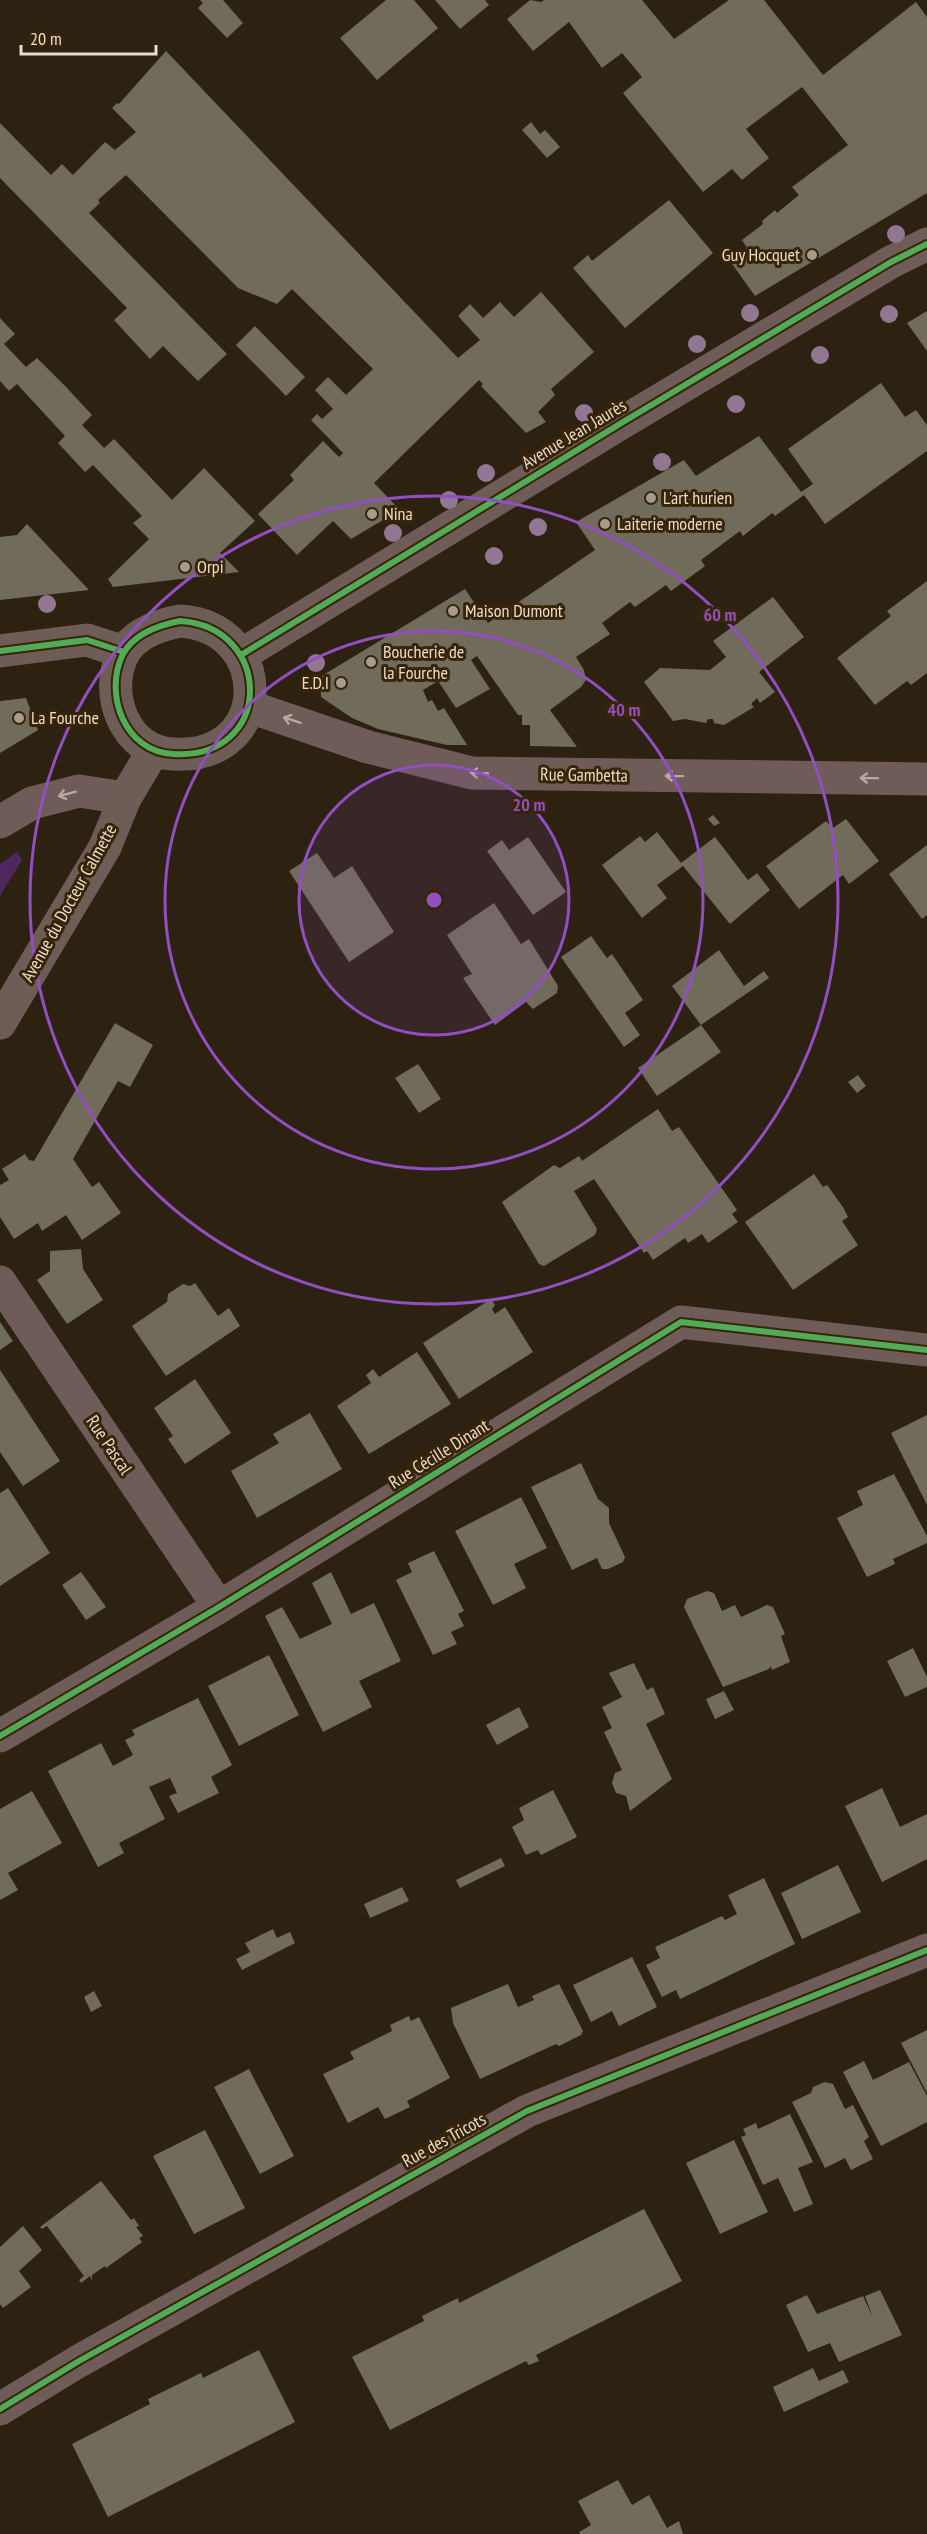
<svg xmlns="http://www.w3.org/2000/svg" width="927" height="2534" font-family="'PT Sans Narrow',sans-serif">
<style>
.green{fill:#4f265f}
.building{fill:#716b5c}
.lines{fill:none;stroke-linecap:round;stroke-linejoin:round}
.minor{stroke:#6f5c59;stroke-width:33}
.major{stroke:#6e5c56;stroke-width:33}
.cycleway-casing{stroke:#382407;stroke-width:10}
.cycleway{stroke:#51ab58;stroke-width:6}
.tree{fill:#927793}
.oneway{stroke:#b8a99e}
.ring{fill:none;stroke:#914fc2;stroke-width:3}
.poi-dot{fill:#a79b8b;stroke:#382407;stroke-width:2}
.labels{text-anchor:middle;stroke-width:6;stroke-linejoin:round;paint-order:stroke}
.poi-label{font-size:18px;fill:#e9dccc;stroke:#382407;text-anchor:start}
.street-label{font-size:18px;fill:#e9dccc;stroke:#382407}
.centre{fill:#914fc2;stroke:#382407;stroke-width:3}
.ring-label{font-size:18px;text-anchor:middle;font-weight:bold;fill:#914fc2;stroke:#382407;stroke-width:6;stroke-linejoin:round;paint-order:stroke}
</style>
<rect width="100%" height="100%" fill="#2d2212"/>
<path class="green" d="M17 852 22 860 0 896V864Z"/>
<path class="building" d="M200 0H223L243 23 227 38 198 8 203 3Z
M386 0H414L438 28 377 80 340 38Z
M435 0H485L489 5 460 29Z
M530 0 541 2 544 0H642L674 39 729 0H764L823 75 916 2 927 17V193L755 296 730 261 747 248 742 240 763 224 762 221 775 210 777 213 799 195 792 187 848 145 802 87 746 129 769 158 742 180 732 169 703 192 623 93 642 77 622 53 602 68 569 22 533 51 507 19Z
M166 51 458 358 480 340 458 316 470 304 483 318 500 302 514 317 541 292 594 352 551 389 555 395 538 412 546 422 526 433 481 386 483 384 479 380 374 483 400 510 351 539 333 521 297 555 258 514 294 480 290 475 323 441 339 457 343 453 311 420 317 414 322 419 333 409 315 390 328 377 346 395 373 369 292 289 277 304 238 288 126 175 98 200 100 203 89 213 227 354 198 381 163 346 150 359 114 320 127 308 0 178V123L51 175 62 164 73 175 105 142 115 150 136 132 112 108 117 103 119 104Z
M531 122 540 134 545 130 560 147 547 158 522 130Z
M669 200 713 253 625 328 573 268 588 255 592 261Z
M927 311V351L907 323Z
M0 318 15 334 4 344 26 367 37 358 66 387 92 415 82 425 104 448 114 439 172 500 204 468 255 521 220 553 239 572 113 587 108 579 149 539 133 523 142 516 93 465 85 472 58 443 65 436 17 384 9 391 0 381Z
M255 326 305 377 286 396 236 345Z
M881 383 905 417 916 410 927 425V451L825 524 804 495 775 516 772 513 743 536 740 531 701 560 705 566 671 591 666 585 635 607 630 602 602 623 610 634 576 657 584 670 586 680 581 687 550 710 577 747 530 746V725H522V715H518L477 656 471 660 490 689 456 708 438 681 423 690 428 702 432 700 438 711 444 708 467 745H447L378 729 352 718 321 697 320 677 465 589 488 623 595 550 576 522 684 460 696 476 759 436 801 492 813 484 788 449Z
M27 524 89 590 0 600V537L17 535Z
M927 581V673L911 685 907 681 875 705 837 658 891 616 887 611Z
M773 597 804 637 759 672 775 692 760 703 757 698 751 704 754 707 724 725 714 723 713 719H708L706 723 685 719 673 721 644 682 660 668 710 670 726 657 713 641Z
M26 698 38 730 0 753V701Z
M713 815 720 823 714 826 708 819Z
M846 819 879 861 849 884 843 875 799 909 766 866 826 821 833 828Z
M657 832 681 863 715 837 748 880 757 873 770 890 730 924 683 866 657 885 667 898 642 918 602 865 640 836 645 842Z
M528 837 566 892 533 915 487 851 502 840 509 850Z
M927 845V915L922 919 889 874Z
M317 853 334 878 352 866 394 932 349 962 289 871Z
M494 903 521 944 529 939 558 986 557 993 533 1009 526 1002 495 1025 463 978 472 974 447 935Z
M591 936 607 958 612 954 643 1000 625 1013 640 1035 624 1047 561 957Z
M719 950 744 986 764 971 769 978 701 1025 721 1052 657 1096 638 1068 701 1025 672 986Z
M115 1023 153 1045 130 1087 118 1081 73 1159 92 1187 99 1182 121 1213 82 1240 66 1215 42 1231 38 1223 14 1239 0 1217V1185L9 1180 2 1169 25 1154 29 1160 34 1161Z
M418 1064 441 1099 419 1113 395 1078Z
M858 1075 866 1086 857 1093 848 1082Z
M658 1109 672 1131 679 1127 737 1210 732 1214 738 1222 708 1243 702 1234 688 1243 685 1238 653 1260 647 1251 644 1253 594 1179 574 1191 597 1229 595 1235 544 1266 539 1264 502 1202 554 1165 560 1168 579 1156 582 1161Z
M814 1174 823 1187 827 1185 843 1207 848 1217 842 1221 858 1245 793 1290 745 1222Z
M81 1249 83 1269 103 1300 67 1324 37 1280 50 1271V1251Z
M195 1283 218 1316 229 1308 240 1326 166 1376 132 1326 167 1302 168 1294 183 1284 190 1286Z
M491 1299 495 1305 492 1309 495 1314 505 1307 533 1352 459 1399 423 1343Z
M0 1322 13 1341 0 1350Z
M417 1352 451 1404 369 1454 337 1406 371 1383 366 1375 373 1369 379 1377Z
M0 1370 60 1461 23 1486 0 1452Z
M195 1379 231 1433 185 1464 168 1439 173 1436 154 1408Z
M310 1413 342 1469 257 1518 231 1471 279 1443 273 1434Z
M927 1415V1505L891 1433Z
M581 1463 598 1499 609 1508V1523L625 1557 623 1562 608 1569H602L597 1558 572 1570 531 1487Z
M894 1474 927 1536V1543L893 1559 895 1564 867 1577 837 1518 863 1505 857 1491Z
M8 1488 50 1553 0 1586V1493Z
M521 1497 547 1548 514 1564 526 1588 493 1605 455 1531Z
M434 1551 464 1611 458 1614 464 1626 451 1632 457 1644 433 1655 396 1580 412 1572 408 1563Z
M81 1572 106 1607 86 1620 62 1585Z
M331 1572 351 1614 374 1603 401 1661 359 1681 372 1707 323 1732 265 1616 282 1607 300 1639 332 1624 312 1583Z
M707 1591 714 1593 722 1611 735 1605 741 1617 767 1605 773 1607 785 1634 781 1636 790 1662 772 1670 771 1666 769 1669 723 1687 684 1607 687 1599Z
M913 1648 927 1677V1687L905 1697 887 1661Z
M269 1655 299 1715 239 1746 208 1686Z
M634 1663 647 1690 653 1687 665 1714 646 1724 672 1779 630 1811 626 1796 616 1793 612 1783 615 1773 622 1770 604 1732 612 1728 602 1707 622 1697 609 1673Z
M724 1691 734 1710 715 1719 706 1699Z
M198 1698 232 1765 211 1777 219 1793 178 1813 169 1796 177 1793 170 1778 149 1787 165 1819 119 1843 124 1853 98 1867 48 1771 101 1743 113 1766 133 1755 125 1740 135 1735 132 1730Z
M519 1707 529 1727 497 1745 486 1725Z
M882 1788 900 1827 927 1814V1859L882 1882 845 1806Z
M553 1790 577 1837 541 1855 538 1850 526 1855 512 1827 524 1820 519 1808Z
M32 1791 62 1843 8 1873 18 1890 0 1900V1809Z
M501 1858 505 1866 460 1888 456 1880Z
M838 1865 861 1912 802 1939 781 1893Z
M764 1878 795 1944 680 1999 676 1990 662 1997 646 1965 660 1958 655 1947 722 1916 725 1920 737 1914 728 1895Z
M402 1887 409 1901 370 1918 364 1904Z
M273 1929 277 1938 290 1932 295 1943 242 1970 236 1959 250 1952 245 1943Z
M632 1957 657 2007 619 2026 612 2011 591 2022 573 1985Z
M508 1984 518 2007 534 2000 532 1996 559 1984 583 2031 581 2035 559 2046 556 2044 480 2079 453 2023 451 2008Z
M94 1991 102 2006 91 2012 84 1997Z
M409 2016 411 2021 419 2017 450 2078 407 2101 410 2107 385 2119 378 2107 348 2123 323 2074 354 2059 350 2052 392 2031 390 2025Z
M927 2030V2093L901 2043Z
M864 2061 873 2080 909 2062 927 2096V2122L881 2146 843 2072Z
M249 2069 294 2156 260 2174 214 2087Z
M825 2082 833 2084 845 2109 853 2105 869 2137 864 2141 873 2159 851 2170 845 2158 825 2168 792 2102 811 2093 813 2087Z
M790 2114 813 2162 798 2168 813 2204 794 2212 778 2178 763 2185 741 2137 746 2135 743 2129 756 2123 758 2129Z
M205 2130 245 2208 194 2234 153 2156Z
M734 2140 768 2212 720 2234 686 2163Z
M101 2181 131 2220 134 2218 139 2226 136 2227 143 2236 139 2238 142 2242 106 2268 105 2266 92 2275V2280L90 2276 81 2283 79 2280 84 2276 47 2226 42 2229 40 2227Z
M644 2209 682 2281 536 2355 539 2361 529 2365 526 2361 390 2430 352 2357 424 2321 422 2316 458 2298 459 2303Z
M23 2226 42 2250 19 2271 31 2287 3 2308 0 2304V2247Z
M880 2290 902 2335 839 2362 830 2343 808 2352 786 2305 807 2295 817 2314 863 2296 873 2318 865 2296Z
M259 2350 295 2422 108 2517 72 2444 150 2404 148 2399 201 2373 203 2378Z
M813 2368 819 2381 843 2370 849 2382 784 2412 773 2387Z
M618 2480 632 2505 649 2495 667 2528 679 2521 683 2534H580L579 2532 591 2525 578 2501Z"/>
<g class="lines">
<path class="minor" d="M241 655 623 422 891 262 927 244
M250 707 368 747 472 773 927 779
M0 822 32 803 79 791 125 798
M0 1282 219 1607
M0 1736 219 1607 681 1322 927 1350
M0 2409 79 2361 527 2111 927 1950"/>
<path class="major" d="M180 621C274 627 275 760 173 754 125 752 103 694 123 654 134 634 159 625 180 621Z
M0 651 87 640 124 652
M0 1023 105 847 125 798 153 751"/>
<defs>
<path id="cycleway" d="M180 621C274 627 275 760 173 754 125 752 103 694 123 654 134 634 159 625 180 621Z
M0 651 87 640 124 652
M241 655 623 422 891 262 927 244
M0 1736 219 1607 681 1322 927 1350
M0 2409 79 2361 527 2111 927 1950"/>
</defs>
<use href="#cycleway" class="cycleway-casing"/>
<use href="#cycleway" class="cycleway"/>
</g>
<g class="tree">
<circle cx="896" cy="234" r="9"/>
<circle cx="750" cy="313" r="9"/>
<circle cx="889" cy="314" r="9"/>
<circle cx="697" cy="344" r="9"/>
<circle cx="820" cy="355" r="9"/>
<circle cx="736" cy="404" r="9"/>
<circle cx="584" cy="413" r="9"/>
<circle cx="662" cy="462" r="9"/>
<circle cx="486" cy="473" r="9"/>
<circle cx="449" cy="500" r="9"/>
<circle cx="538" cy="527" r="9"/>
<circle cx="393" cy="533" r="9"/>
<circle cx="494" cy="556" r="9"/>
<circle cx="47" cy="604" r="9"/>
<circle cx="316" cy="663" r="9"/>
</g>
<defs><path id="oneway-shaft" d="M-6 0H5M1.5-3L5.5 0L1.5 3" fill="none" stroke-width="1.6" stroke-linecap="round" stroke-linejoin="round" transform="scale(1.5)"/></defs>
<g class="oneway">
<use href="#oneway-shaft" transform="translate(292 720) rotate(-162)"/>
<use href="#oneway-shaft" transform="translate(479 773) rotate(-177)"/>
<use href="#oneway-shaft" transform="translate(674 776) rotate(-179)"/>
<use href="#oneway-shaft" transform="translate(869 778) rotate(-179)"/>
<use href="#oneway-shaft" transform="translate(67 794) rotate(165)"/>
</g>
<circle cx="434" cy="900" r="135" fill="#914fc2" fill-opacity=".12"/>
<g class="ring">
<circle cx="434" cy="900" r="135"/>
<circle cx="434" cy="900" r="269"/>
<circle cx="434" cy="900" r="404"/>
</g>
<g class="poi-dot">
<circle cx="812" cy="255" r="6"/>
<circle cx="651" cy="498" r="6"/>
<circle cx="372" cy="514" r="6"/>
<circle cx="605" cy="524" r="6"/>
<circle cx="185" cy="567" r="6"/>
<circle cx="453" cy="611" r="6"/>
<circle cx="371" cy="662" r="6"/>
<circle cx="341" cy="683" r="6"/>
<circle cx="19" cy="718" r="6"/>
</g>
<g class="labels">
<g class="poi-label">
<text x="800" y="261" text-anchor="end">Guy Hocquet</text>
<text x="663" y="504">L'art hurien</text>
<text x="384" y="520">Nina</text>
<text x="617" y="530">Laiterie moderne</text>
<text x="197" y="573">Orpi</text>
<text x="465" y="617">Maison Dumont</text>
<text x="383" y="658">Boucherie de<tspan x="383" dy="21">la Fourche</tspan></text>
<text x="329" y="689" text-anchor="end">E.D.I</text>
<text x="31" y="724">La Fourche</text>
</g>
<g class="street-label">
<text transform="translate(574 434) rotate(-31)" y="6">Avenue Jean Jaurès</text>
<text transform="translate(584 775) rotate(1)" y="6">Rue Gambetta</text>
<text transform="translate(69 903) rotate(-61)" y="6">Avenue du Docteur Calmette</text>
<text transform="translate(109 1445) rotate(56)" y="6">Rue Pascal</text>
<text transform="translate(439 1454) rotate(-32)" y="6">Rue Cécille Dinant</text>
<text transform="translate(444 2140) rotate(-29)" y="6">Rue des Tricots</text>
</g>
</g>
<circle cx="434" cy="900" r="9" class="centre"/>
<g class="ring-label">
<text x="720" y="621">60 m</text>
<text x="624" y="716">40 m</text>
<text x="529" y="811">20 m</text>
</g>
<path d="M21 45v9h135v-9" fill="none" stroke="#e9dccc" stroke-width="3"/>
<text x="30" y="45" font-size="18" fill="#e9dccc" stroke="#382407" stroke-width="4.5" paint-order="stroke">20 m</text>
</svg>
